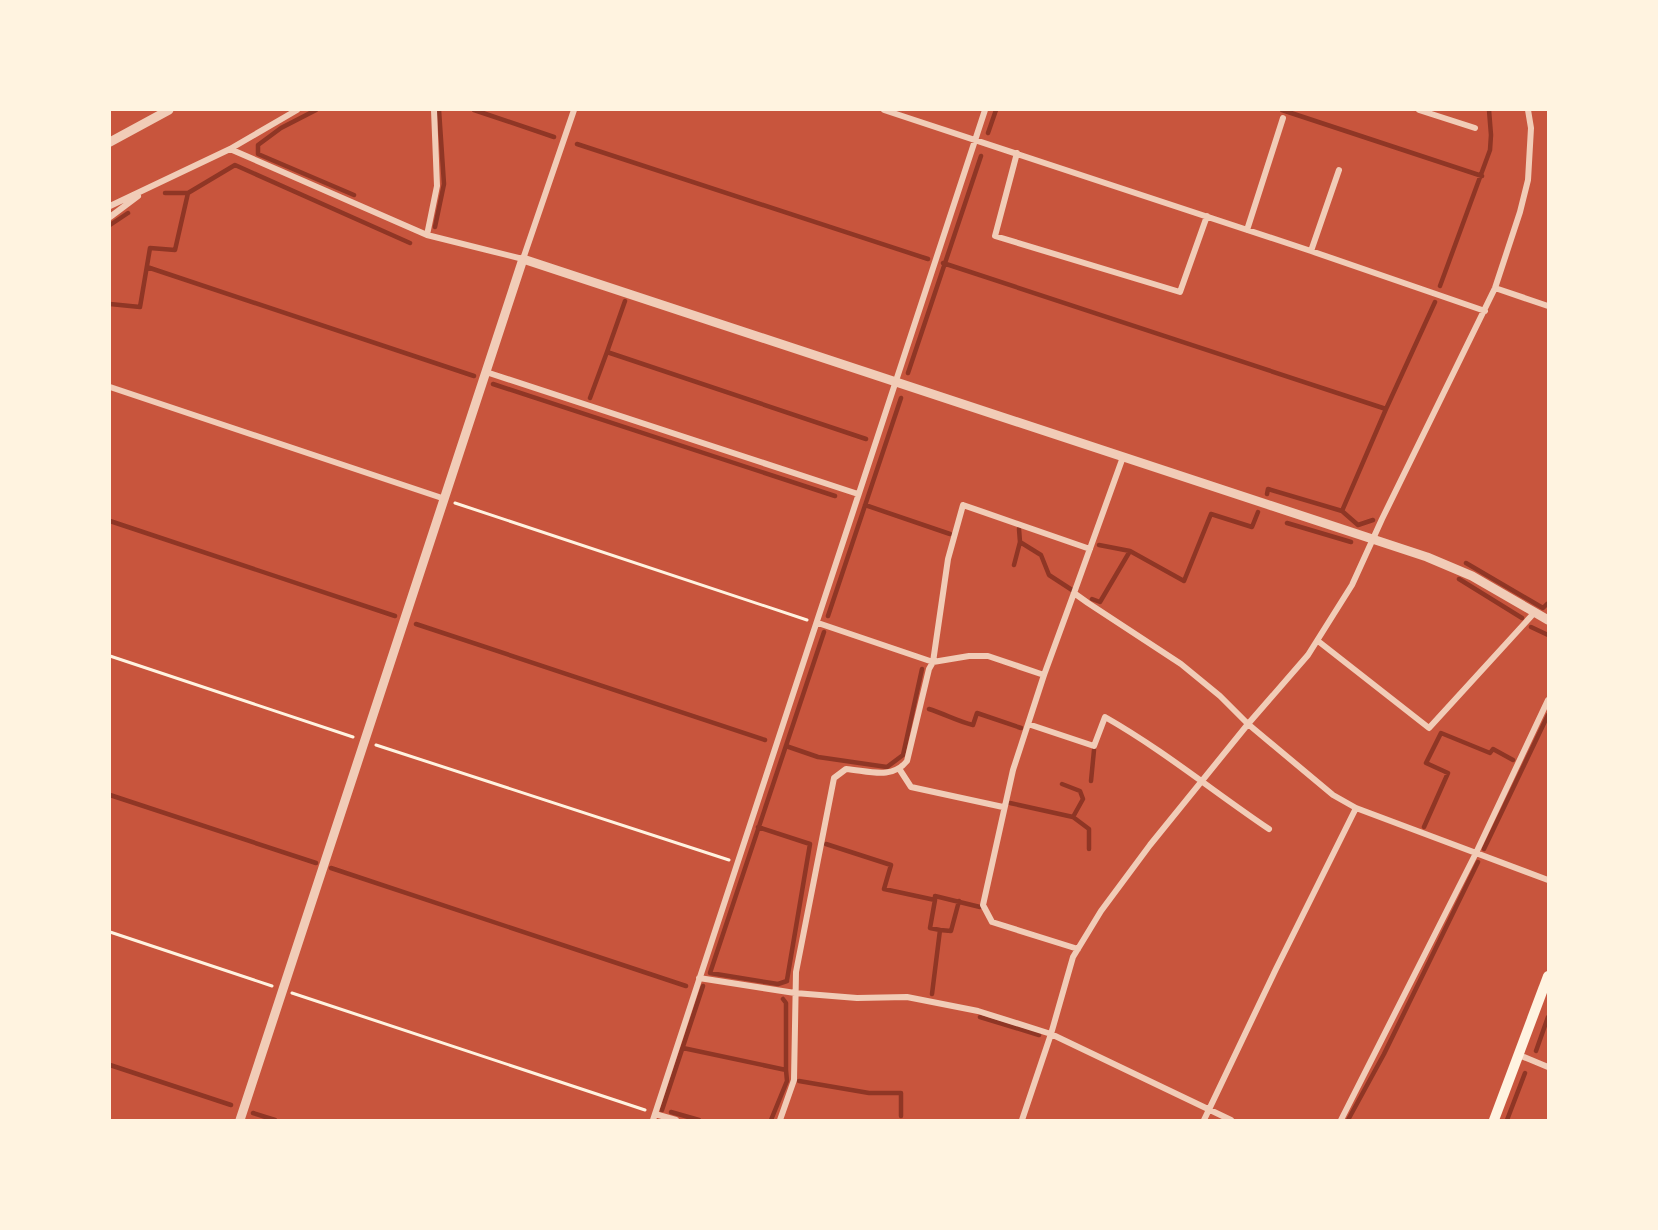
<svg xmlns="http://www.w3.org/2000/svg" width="1658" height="1230" font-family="'DejaVu Sans',sans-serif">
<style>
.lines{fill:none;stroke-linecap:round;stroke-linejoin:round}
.stream{stroke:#8f3625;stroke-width:4.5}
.path{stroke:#fff3e0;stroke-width:3}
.minor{stroke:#f1ccb7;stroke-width:6}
.tertiary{stroke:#f1ccb7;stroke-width:9}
.secondary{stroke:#fff3e0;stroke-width:10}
</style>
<rect width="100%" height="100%" fill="#c8553d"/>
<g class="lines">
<path class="stream" d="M316 110 281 128 258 145V154L354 195
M474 110 554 137
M1282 110 1482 176
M988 133 996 110
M577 144 928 259
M165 193H188
M110 225 128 213
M435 227 444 184 439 110
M943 263 1386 409 1342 511
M147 267 474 376
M1440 286 1490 150 1491 135 1489 110
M110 304 140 307 150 248 175 250 188 193 235 165 410 243
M607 352 625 301
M908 373 981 156
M493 384 835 496
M590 398 607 352 866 439
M1386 409 1435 302
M1267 494 1268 489 1342 511 1358 525 1373 520
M865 505 950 534
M110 521 395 616
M1287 523 1351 542
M1020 542 1041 555 1049 575 1072 590
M1099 545 1130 551
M1466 563 1543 608 1547 604 1548 605
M1014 565 1020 542 1019 529
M1459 579 1522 618
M1092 599 1100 602 1130 551 1184 581 1211 514 1252 527 1258 512
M828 616 901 398
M416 624 765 740
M1531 627 1548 635
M929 709C945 714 957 721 973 725L977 713 1021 728
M786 746 818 757 887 767 903 755 922 669
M1091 781 1094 750
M1062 784 1080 791 1083 799 1073 817
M110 795 316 863
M1010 803 1073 817 1089 829V849
M758 827 810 844 787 980
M1424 827 1448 773 1426 763 1441 733 1490 753 1493 749 1513 760
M826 844 891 865 884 889 935 900V896L980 907
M1484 849 1548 715
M331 868 686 986
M940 930 951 931 959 901
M787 981 778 984 710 973 824 632
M932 994 940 930 930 928 935 900
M980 1017 1039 1035
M683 1048 786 1070V1003L783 999
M1536 1051 1548 1017
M110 1065 231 1105
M799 1081 869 1093H901V1116
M662 1110 703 986
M671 1112 699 1120
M253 1113 275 1120
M771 1120 787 1081 786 1070
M1348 1120 1384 1054 1478 862
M1507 1120 1525 1073"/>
<path class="path" d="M455 503 807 620
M110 656 353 737
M376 745 729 860
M110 932 272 986
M292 993 645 1110"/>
<path class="minor" d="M884 110 1311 251 1485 311
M1419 110 1475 128
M230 149 427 235 523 259 574 110
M1017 153 995 236 1180 292 1207 216
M110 206 230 149 297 110
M110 217 138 196
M1247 230 1283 118
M427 235 437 186 434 110
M1311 251 1339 170
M1495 288 1548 306
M486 372 858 494
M110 387 445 499
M1123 457 1074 593 1088 603 1181 664 1220 696 1248 724 1333 795 1356 808 1548 880
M1074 593 1044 675 988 656H969L933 662 948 559 963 505 1090 549
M1318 641 1429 728 1535 612
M1044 675 1013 770 983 905 992 922 1078 949
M1028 724 1094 746 1105 717C1163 750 1214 792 1269 829
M900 770 911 787 1003 807
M699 978 795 993 857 998 907 997 978 1011 1051 1034 1231 1120
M1519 1055 1548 1067
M655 1114 676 1120
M653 1120 985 110
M780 1120 794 1080 796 972 834 778 846 769C869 771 892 780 907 761L929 669 933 662 818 623
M1022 1120 1051 1034 1073 957 1101 911 1150 845 1248 724 1308 655 1352 585 1382 519 1495 288 1520 212 1528 180 1531 128 1528 110
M1204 1120 1276 969 1356 808
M1341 1120 1476 853 1548 700"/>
<path class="tertiary" d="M110 142 169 110
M240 1120 523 259 1427 557 1472 576 1548 620"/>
<path class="secondary" d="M1494 1120 1548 976"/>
</g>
<rect width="1658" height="1230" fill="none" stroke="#fff3e0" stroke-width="222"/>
</svg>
